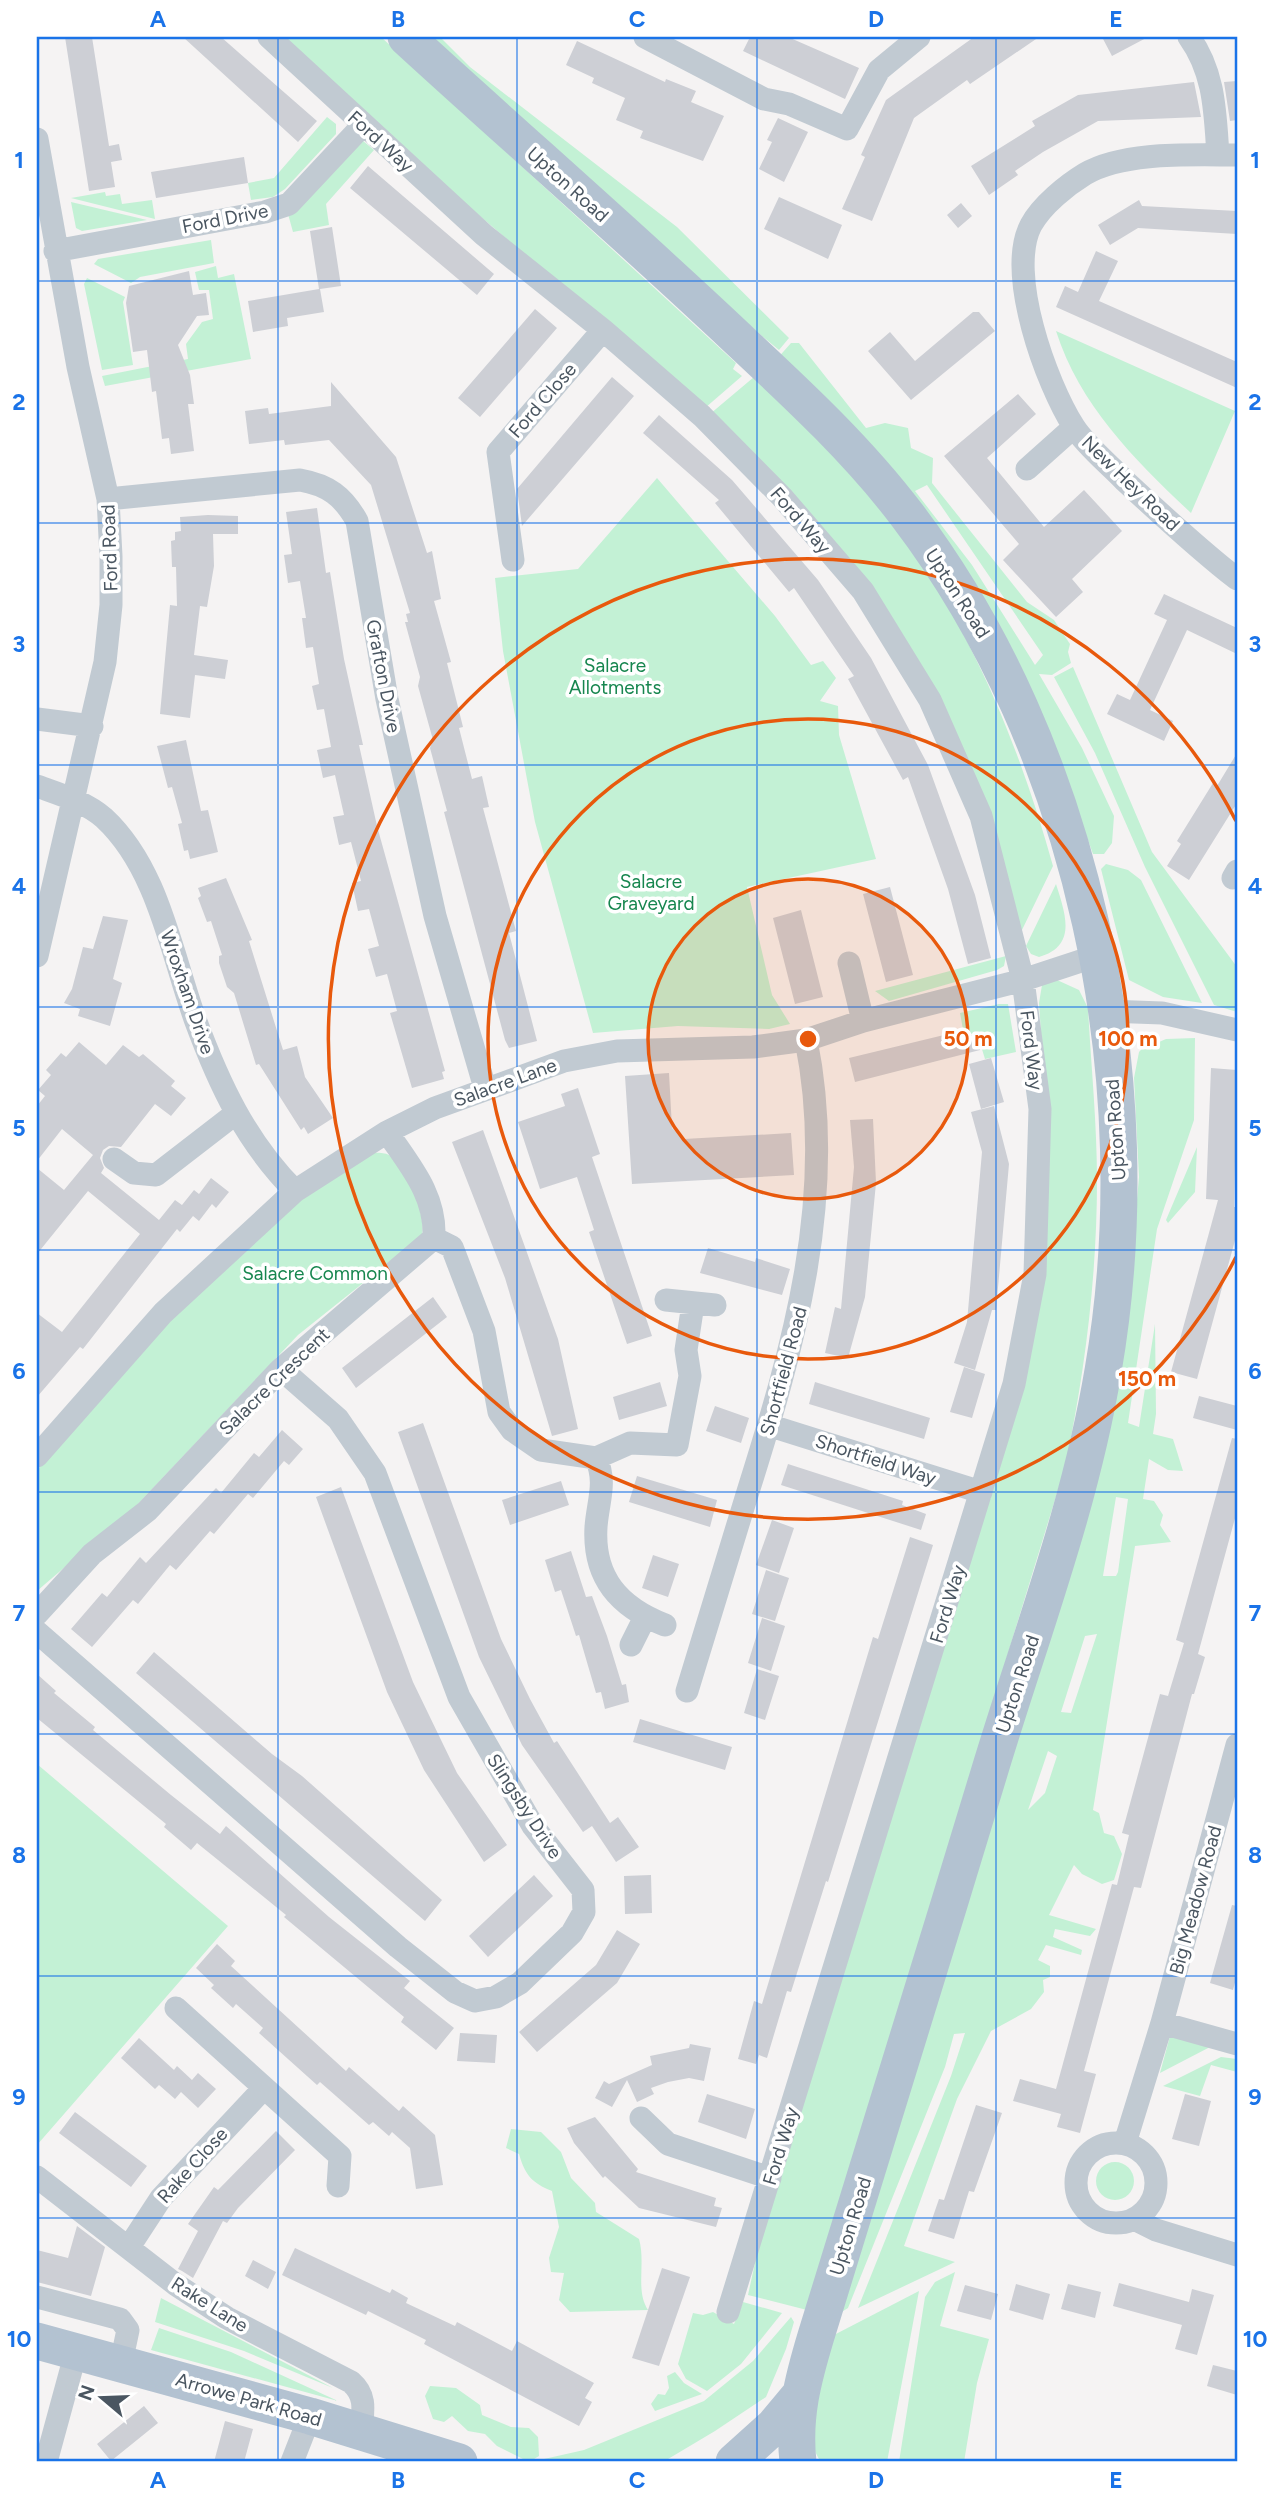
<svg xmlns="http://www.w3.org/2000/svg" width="1274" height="2499" font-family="Figtree,sans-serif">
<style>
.green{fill:#c3f1d5;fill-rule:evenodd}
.building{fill:#cdcfd5}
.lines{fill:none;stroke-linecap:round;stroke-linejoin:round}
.minor{stroke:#c1cad2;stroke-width:23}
.primary{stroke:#b3c2d1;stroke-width:37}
.grid{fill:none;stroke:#1a73e8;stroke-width:2;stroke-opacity:0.55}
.ring{fill:none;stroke:#e8590c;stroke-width:3.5}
.labels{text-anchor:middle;stroke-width:7;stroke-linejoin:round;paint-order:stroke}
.street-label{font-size:19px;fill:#4a5661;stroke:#fff}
.park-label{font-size:19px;fill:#17864f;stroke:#fff}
.centre{fill:#e8590c;stroke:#fff;stroke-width:3.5}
.ring-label{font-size:21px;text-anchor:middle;font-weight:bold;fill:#e8590c;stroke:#fff;stroke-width:7;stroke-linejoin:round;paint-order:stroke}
.neatline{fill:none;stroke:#1a73e8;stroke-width:2.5}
.grid-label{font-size:23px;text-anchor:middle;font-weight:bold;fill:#1a73e8}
</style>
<rect width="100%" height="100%" fill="#f5f3f3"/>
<path class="green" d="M276 37H381L736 363 733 369 742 376 705 408 304 66Z
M421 37H440L470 67 677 227 789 338 779 350 762 336Z
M327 117 336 124V134L285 189 273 197 251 200 248 183 274 178Z
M362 140 374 150 326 204 329 225 293 232 288 214Z
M105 192 106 196 120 194 122 204 152 200 155 219 71 198Z
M71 202 147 220 82 231 76 228Z
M211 240 214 263 140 277 131 283 94 264 98 259Z
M216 266 218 278 234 274 251 359 105 386 102 376 188 359 186 344 202 322 213 319 209 290H199L195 272Z
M87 278 125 297 123 302 133 365 102 370 84 284Z
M1056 331 1235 411 1191 513C1135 460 1080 406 1056 331Z
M791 343H799L866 428 885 423 908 428 911 448 933 458 932 483 1027 602 1054 620 1070 644 1068 652 1071 663 1052 675 1039 674 1082 748 1114 816 1112 843 1104 854H1093L1046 723 1020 673 776 360ZM927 485 1043 655 1035 665 972 565 915 491Z
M754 377C807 427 862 478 904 537 974 635 1021 751 1053 866L1021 932 928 687 710 414Z
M657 478 775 616 811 665 823 661 836 678 820 701 838 706 839 735 876 859 747 887 772 995 790 1024 769 1029 678 1026 593 1033 535 822 503 651 495 578 578 569Z
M1073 667 1152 852 1237 967V1012L1214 1005 1145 867 1095 753 1054 677Z
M1106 864 1128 870 1141 880 1202 1003 1163 997 1129 980 1101 869Z
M1056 884C1065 913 1078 946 1039 957L1031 954 1026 946Z
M1006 956 1004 966 997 970 889 1001 875 991Z
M1057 980 1079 990 1088 1008C1091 1065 1097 1123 1097 1180 1097 1276 1085 1372 1065 1467L807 2310 748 2295 755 2263 752 2257 1013 1405 1048 1137 1039 1003 1042 985Z
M999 1004H1008L1016 1052 985 1059 977 1033 964 1035 960 1013Z
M1195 1038 1194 1120 1157 1229 1128 1423 1139 1427 1155 1324 1156 1414 1153 1434 1173 1439 1183 1471 1168 1470 1149 1459 1143 1499 1154 1501 1163 1515 1160 1525 1171 1542 1135 1546 1093 1810 1099 1813 1104 1833 1114 1836 1122 1854 1114 1880 1102 1884 1082 1874 1074 1865 1049 1915 1096 1929 1090 1936 1055 1929 1053 1937 1082 1950 1081 1955 1046 1945 1038 1960 1050 1966V1977L1043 1980 1044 1992 1031 2009 991 2031 957 2099 904 2246 955 2262 858 2308 951 2076 965 2033 954 2034 945 2067 848 2308 832 2318 1129 1290 1139 1177 1134 1078 1139 1052 1149 1041 1152 1045 1166 1039ZM1116 1497 1128 1499 1118 1572 1116 1576H1103ZM1097 1634 1071 1713 1061 1712 1085 1636ZM1048 1751 1057 1756 1045 1793 1028 1810Z
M1197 1147 1195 1192 1168 1223 1166 1220Z
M367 1153C374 1153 383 1152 389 1155 409 1164 426 1217 422 1236L298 1335 136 1506 37 1591V1471L49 1453 171 1317 293 1201Z
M37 1764 228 1926 37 2145Z
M1170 2036 1210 2047 1160 2073Z
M1221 2057 1237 2059V2072L1211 2065 1200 2096 1163 2086Z
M511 2129 541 2132 561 2152 571 2178 595 2203 596 2212 639 2239C646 2264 635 2290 648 2310L570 2312 559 2300 564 2273 551 2272 549 2258 559 2227 552 2191C532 2183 525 2175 519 2154L506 2148Z
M1096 2181a19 19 0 1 1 38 0a19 19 0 1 1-38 0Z
M955 2272 940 2326 989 2339 977 2383 964 2462H899L925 2297 935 2282Z
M919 2291 887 2462H821C796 2426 821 2374 832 2336Z
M161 2298 333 2388 244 2351 155 2322Z
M743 2302 782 2313 741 2364 707 2391 686 2379 678 2364 693 2313 703 2315 713 2312 734 2324Z
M791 2317 794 2322 786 2349 766 2397 715 2431 663 2462H551L544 2459 584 2450 704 2401 753 2361Z
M159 2328 231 2352 338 2401 151 2350Z
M675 2372 684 2383 702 2394 655 2411 651 2404 658 2394 665 2395 669 2388 667 2376Z
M430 2386 456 2388 480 2405 482 2415 511 2427 529 2428 538 2437 539 2456 529 2462 497 2446 485 2434 468 2431 452 2416 444 2422 433 2419 425 2396Z"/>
<path class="building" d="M65 37H92L109 146 119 144 122 160 111 162 115 187 89 191Z
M183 37H221L317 121 298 142Z
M750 37H788L859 68 845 99 743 51Z
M974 37H1039L970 84 967 80 914 118 872 221 842 209 865 157 861 155 886 100Z
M1102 37H1148L1112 56Z
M577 41 665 82 666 79 696 91 691 102 724 116 703 161 640 138 643 131 616 120 625 98 592 83 594 78 566 65Z
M1237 81V120L1230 121 1224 82Z
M1194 82 1201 117 1098 121 1043 152 1015 171 1018 175 989 195 971 166 1035 126 1032 121 1078 95Z
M778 118 808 132 784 182 759 169 772 142 767 140Z
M244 157 248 183 156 198 151 172Z
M368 166 494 274 477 295 350 188Z
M779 197 842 225 828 259 764 229Z
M1139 200 1142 206 1237 211V234L1138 228 1110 245 1098 225Z
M961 203 972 216 958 228 947 215Z
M332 227 341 286 320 289 324 312 287 318 288 326 253 332 248 301 319 289 310 231Z
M1096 251 1118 261 1099 301 1237 362V388L1056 307 1065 286 1078 292Z
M189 271 193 295 206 293 209 315 197 316 178 345 190 375 194 404H188L194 451 171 454 169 438 162 439 156 391 152 392 147 350 133 352 126 303 129 286Z
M535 309 557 328 480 417 458 398Z
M973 312H979L995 331 911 400 868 351 890 332 915 361Z
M612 377 634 396 522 526 517 489Z
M331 382 396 457 427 553 432 551 441 599 434 601 451 662 447 663 463 727 459 728 472 779 482 776 489 807 483 808 516 931 509 933 537 1041 509 1048 505 1040 444 812 447 811 430 748 433 740 418 686 420 677 405 622H408L406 614 410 613 371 485 329 440 285 445 284 440 249 444 245 411 268 408 269 414 331 406Z
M1018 394 1036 414 987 458 1044 527 1084 490 1122 531 1072 579 1083 592 1056 617 1003 560 1019 544 944 456Z
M659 415 732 480 818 580 871 658 928 765 975 895 991 958 968 964 948 889 908 777 903 780 848 679 854 676 794 588 789 592 715 503 719 500 643 433Z
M317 508 326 573 330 572 344 659 363 745H359L377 826 445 1071 442 1072 444 1079 412 1088 390 1013 397 1011 387 974 376 977 368 949 379 946 369 909 358 911 352 883 361 881 351 842 339 845 333 817 344 815 335 775 323 778 317 750 331 747 324 709 317 710 312 686 319 684 313 647 306 648 302 618H306L300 581 288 583 284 555 292 554 286 512Z
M208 515 238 516V534H213L214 566 207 607 200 606 194 655 228 660 225 679 195 675 190 718 160 714 170 605 177 606 176 567H172L171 541 175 540V532L181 531 180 517Z
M1164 594 1237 628V654L1187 630 1150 710 1173 721 1164 741 1107 714 1117 694 1130 700 1167 620 1154 614Z
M186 740 201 811 208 810 218 852 190 859 188 850 184 851 178 824 182 823 172 787 168 788 157 746Z
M1237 753V803L1189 880 1167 866 1181 844 1177 841 1213 783 1217 786Z
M226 878 252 940 249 941 283 1050 297 1046 305 1077 333 1118 308 1134 304 1127 301 1130 259 1064 256 1065 234 993 227 987 219 963V956L222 955 211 921 207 922 198 898 201 896 198 888Z
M890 887 913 975 886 982 863 894Z
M801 910 823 997 795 1004 773 918Z
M103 916 128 920 113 979 122 983 110 1026 78 1016 80 1009 64 1003 72 989 83 947 93 949Z
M976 1034 980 1050 855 1082 849 1058 944 1035 945 1043Z
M79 1042 106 1065 123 1045 139 1057 143 1054 175 1081 171 1086 186 1098 171 1116 155 1104 121 1147 109 1146 103 1150 100 1158 104 1168 101 1173 159 1220 175 1200 182 1205 194 1190 199 1194 211 1178 229 1192 216 1208 212 1204 199 1221 193 1216 180 1232 177 1229 83 1349 80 1347 37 1397V1313L62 1332 140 1234 88 1191 37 1254V1168L64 1190 93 1155 62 1129 37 1161V1106L45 1096 38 1090 51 1075 46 1070 61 1053 66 1057Z
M991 1058 1004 1102 981 1109 969 1064Z
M1211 1068 1237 1070 1234 1207H1237V1233L1197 1379 1171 1372 1218 1200 1206 1199Z
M669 1073 672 1128 684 1139 791 1133 794 1175 632 1184 625 1076Z
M578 1088 600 1154 592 1157 652 1336 627 1344 589 1232 594 1230 577 1177 540 1189 518 1122 565 1106 561 1094Z
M994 1106 1009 1164 996 1310H992L975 1370 954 1363 967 1322 982 1152 971 1112Z
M873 1119 876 1183 865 1297 848 1358 825 1353 835 1307 841 1309 854 1167 850 1120Z
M483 1130 558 1339 578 1429 552 1436 505 1278 452 1142Z
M708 1248 755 1262 756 1258 790 1269 782 1295 700 1273Z
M433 1297 447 1317 356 1388 342 1368Z
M964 1367 985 1374 972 1418 950 1412Z
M660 1382 667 1406 619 1420 613 1397Z
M815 1382 930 1418 924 1439 809 1404Z
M1199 1396 1237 1406V1430L1193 1418Z
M715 1406 749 1418 741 1443 706 1431Z
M423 1423 501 1639 530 1699 554 1743 557 1741 610 1823 618 1817 639 1847 616 1862 592 1826 583 1832 522 1745 479 1657 398 1432Z
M282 1430 303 1449 289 1465 284 1461 253 1498 248 1494 214 1534 210 1531 176 1570 170 1565 138 1604 133 1600 92 1647 71 1629 102 1593 107 1597 140 1557 146 1563 216 1488 221 1493 254 1453 259 1457Z
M1232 1438 1237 1439V1511L1198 1654 1205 1657 1194 1694H1192L1141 1888 1134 1887 1084 2071 1096 2074 1080 2133 1057 2127 1061 2114 1013 2101 1020 2079 1056 2089 1112 1884 1117 1885 1129 1835 1122 1833 1160 1694 1168 1696 1184 1643 1176 1640Z
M788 1464 903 1501 902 1505 926 1514 921 1530 781 1485Z
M637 1476 717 1500 710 1527 629 1502Z
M561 1481 569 1505 510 1525 502 1500Z
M341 1487 413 1682 457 1773 507 1845 484 1862 424 1770 387 1692 316 1497Z
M772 1520 794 1528 779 1573 756 1565Z
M910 1537 933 1545 828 1882 826 1881 791 1992 787 1991 767 2058 759 2055 756 2064 738 2059 754 2001 762 2004 873 1637 878 1639Z
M571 1551 586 1597 592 1596 607 1636 622 1685 626 1684 629 1702 605 1709 601 1692 596 1693 579 1635 576 1636 561 1590 555 1592 545 1560Z
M653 1555 679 1564 668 1597 642 1588Z
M766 1570 789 1578 775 1621 752 1614Z
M762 1618 785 1626 771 1671 748 1663Z
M154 1652 272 1754 302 1776 442 1900 425 1921 136 1673Z
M757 1669 779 1676 765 1720 744 1713Z
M37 1674 56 1691 54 1693 95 1727 93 1730 171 1795 220 1834 226 1826 329 1917 410 1981 404 1988 454 2028 436 2050 401 2022 404 2017 284 1917 286 1915 197 1843 191 1850 164 1827 166 1824 37 1718Z
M640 1719 732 1747 725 1770 633 1742Z
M534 1875 553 1896 488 1957 469 1936Z
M651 1875 652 1913 625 1914 624 1876Z
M1232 1905 1237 1906V1975L1233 1990 1210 1983Z
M617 1930 640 1944 617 1983 537 2052 519 2032 596 1965Z
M217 1944 235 1961 231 1966 346 2071 349 2067 399 2111 403 2106 435 2135 443 2185 416 2189 410 2148 392 2132 389 2136 373 2122 369 2125 320 2082 317 2085 259 2033 263 2028 236 2004 233 2008 211 1988 214 1985 196 1968Z
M460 2033 497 2035 495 2063 457 2061Z
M139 2038 174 2070 177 2066 192 2080 198 2073 216 2089 198 2108 181 2092 175 2099 159 2085 155 2089 121 2058Z
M690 2044 711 2048 704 2081 689 2078 668 2082 651 2088 654 2094 637 2102 627 2080 612 2107 595 2098 604 2081 609 2084 652 2065 650 2056 689 2048Z
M707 2094 755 2109 746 2139 698 2122Z
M1185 2094 1211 2101 1199 2146 1172 2139Z
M976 2105 1002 2113 974 2192 969 2191 954 2239 928 2231 939 2199 944 2200Z
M75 2112 147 2166 131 2187 59 2133Z
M595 2117 638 2169 636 2172 716 2198 714 2206 722 2208 716 2227 639 2208 605 2176 603 2178 574 2143 567 2128Z
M276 2131 295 2150 238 2208 227 2223 223 2221 193 2278 182 2271 178 2269 198 2231 188 2224 214 2187 218 2190Z
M77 2226 105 2247 91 2296 37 2282V2250L68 2258Z
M295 2248 390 2293 392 2289 408 2298 406 2303 455 2326 457 2322 512 2351 517 2341 594 2383 585 2398 592 2402 579 2426 424 2344 426 2340 368 2311 366 2315 282 2275Z
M253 2260 276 2272 268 2289 245 2276Z
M662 2268 690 2277 659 2366 632 2358Z
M1119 2283 1189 2302 1192 2289 1214 2295 1197 2355 1175 2349 1182 2325 1113 2306Z
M1016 2284 1050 2294 1043 2320 1009 2310Z
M1068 2284 1101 2292 1095 2318 1061 2309Z
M965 2285 998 2294 991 2320 957 2311Z
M1213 2365 1237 2371V2395L1207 2386Z
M144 2406 158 2423 111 2461 97 2444Z
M225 2421 253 2429 244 2462H214Z"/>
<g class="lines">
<path class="minor" d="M269 37 484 235 603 330 702 416 782 497 863 591 930 700 981 816 1023 980 1040 1109 1035 1274 1014 1384 728 2312
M645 37 764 99 789 104 847 129 879 70 919 37
M1189 37C1215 73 1215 113 1218 155
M37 139 78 367 108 499 111 556V605L105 662 37 956
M1237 155C1193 155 1124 151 1085 174 1067 185 1042 205 1031 225 1006 273 1046 383 1074 427 1087 447 1109 464 1125 481 1162 515 1198 549 1237 579
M55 251 265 212 289 204 363 125
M1027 469 1074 427
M108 499 300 480C328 485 343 496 357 521L387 699 435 916 485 1088
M513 560 498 452 603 330
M37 719 92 726
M37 786C59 794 86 802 104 818 158 868 171 952 195 1019 219 1084 246 1142 295 1191
M1233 878 1237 871
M849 963 863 1021
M1107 1011 1162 1013 1237 1030
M114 1159 134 1173 156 1175 235 1114
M434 1238 452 1247 484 1331 499 1412 512 1430 541 1450 596 1458 630 1443 677 1445 690 1376 686 1350 693 1304
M666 1300 715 1305
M771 1426 981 1492
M37 1456 163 1313 295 1191 387 1132 435 1108 564 1061 617 1051 753 1047 806 1040 863 1021 1023 980 1096 956
M596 1458C607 1482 598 1501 596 1527 593 1578 619 1607 665 1625
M37 1614 92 1554 147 1511 281 1369 434 1238C436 1195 410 1166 387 1132
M37 1632 398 1947 455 1992 475 2001 496 1997 520 1983 572 1933 584 1912 583 1890 533 1826 459 1697 375 1473 338 1419 281 1369
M631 1645 645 1617
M687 1691C707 1627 726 1562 746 1498 793 1349 838 1197 806 1040
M176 2008 340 2156 338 2186
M1162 2023 1237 2044
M641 2118 668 2144 770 2178
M1076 2183a40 40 0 1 1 80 0a40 40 0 1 1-80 0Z
M1125 2143 1162 2023 1237 1745
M37 2177 175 2284 227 2318 351 2382C367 2396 363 2411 361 2431
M1134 2219 1156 2230 1237 2255
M129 2247 161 2198 263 2089
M37 2297 120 2319 128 2330 121 2363
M46 2462 76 2352
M292 2462 310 2416"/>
<path class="primary" d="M406 37C515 137 627 234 735 336 795 392 857 449 907 515 1085 749 1153 1083 1103 1371 1080 1509 1029 1640 989 1773 932 1961 874 2149 816 2336 803 2379 793 2417 798 2462
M37 2341 310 2416 459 2462
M734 2462 774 2426 799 2396"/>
</g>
<path class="grid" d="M278 37V2462M517 37V2462M757 37V2462M996 37V2462M37 281H1237M37 523H1237M37 765H1237M37 1007H1237M37 1250H1237M37 1492H1237M37 1734H1237M37 1976H1237M37 2218H1237"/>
<circle cx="808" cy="1039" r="160" fill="#e8590c" fill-opacity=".12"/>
<g class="ring">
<circle cx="808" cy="1039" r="160"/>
<circle cx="808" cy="1039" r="320"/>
<path d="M1236 1257A480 480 0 1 1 1236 821"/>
</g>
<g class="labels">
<g class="street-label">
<text transform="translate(381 141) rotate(42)" y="7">Ford Way</text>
<text transform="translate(568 184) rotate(42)" y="7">Upton Road</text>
<text transform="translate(225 218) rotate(-11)" y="7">Ford Drive</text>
<text transform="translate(542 400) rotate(-49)" y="7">Ford Close</text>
<text transform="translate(1131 483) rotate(44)" y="7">New Hey Road</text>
<text transform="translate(801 520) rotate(49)" y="7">Ford Way</text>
<text transform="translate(109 548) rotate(-92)" y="7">Ford Road</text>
<text transform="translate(958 593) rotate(57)" y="7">Upton Road</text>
<text transform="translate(384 676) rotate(79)" y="7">Grafton Drive</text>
<text transform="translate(188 992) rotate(71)" y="7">Wroxham Drive</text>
<text transform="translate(1032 1050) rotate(83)" y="7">Ford Way</text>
<text transform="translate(505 1082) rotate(-20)" y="7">Salacre Lane</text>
<text transform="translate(1115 1130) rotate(-94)" y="7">Upton Road</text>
<text transform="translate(783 1371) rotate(-75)" y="7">Shortfield Road</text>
<text transform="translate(274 1381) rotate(-44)" y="7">Salacre Crescent</text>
<text transform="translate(876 1459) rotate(18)" y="7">Shortfield Way</text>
<text transform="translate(947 1604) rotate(-73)" y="7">Ford Way</text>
<text transform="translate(1017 1684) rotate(-72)" y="7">Upton Road</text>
<text transform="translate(525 1806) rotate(57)" y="7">Slingsby Drive</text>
<text transform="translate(1195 1900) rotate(-75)" y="7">Big Meadow Road</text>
<text transform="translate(780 2146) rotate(-73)" y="7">Ford Way</text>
<text transform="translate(192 2165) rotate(-48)" y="7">Rake Close</text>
<text transform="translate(850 2226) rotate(-73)" y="7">Upton Road</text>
<text transform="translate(210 2304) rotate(32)" y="7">Rake Lane</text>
<text transform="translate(249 2399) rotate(16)" y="7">Arrowe Park Road</text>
</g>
<g class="park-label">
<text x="615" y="672">Salacre<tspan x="615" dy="22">Allotments</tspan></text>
<text x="651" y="888">Salacre<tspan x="651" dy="22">Graveyard</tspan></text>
<text x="315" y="1280">Salacre Common</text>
</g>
</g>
<circle cx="808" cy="1039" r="10" class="centre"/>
<g class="ring-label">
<text x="968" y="1046">50 m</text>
<text x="1128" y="1046">100 m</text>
<text x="1147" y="1386">150 m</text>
</g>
<rect width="1274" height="2499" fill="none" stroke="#ffffff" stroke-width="77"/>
<g transform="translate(102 2398) rotate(289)" stroke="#ffffff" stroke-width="5" paint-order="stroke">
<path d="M0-5L12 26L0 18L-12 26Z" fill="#4a5661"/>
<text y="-10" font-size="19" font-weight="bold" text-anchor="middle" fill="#4a5661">N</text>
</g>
<rect x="38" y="38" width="1198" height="2422" class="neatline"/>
<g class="grid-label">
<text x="158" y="27">A</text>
<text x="398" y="27">B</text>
<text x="637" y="27">C</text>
<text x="876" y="27">D</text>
<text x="1116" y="27">E</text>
<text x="19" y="168">1</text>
<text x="1255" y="168">1</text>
<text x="19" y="410">2</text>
<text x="1255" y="410">2</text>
<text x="19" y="652">3</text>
<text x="1255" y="652">3</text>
<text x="19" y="894">4</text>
<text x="1255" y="894">4</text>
<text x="19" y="1136">5</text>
<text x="1255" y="1136">5</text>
<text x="19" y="1379">6</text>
<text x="1255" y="1379">6</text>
<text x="19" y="1621">7</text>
<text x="1255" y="1621">7</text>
<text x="19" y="1863">8</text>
<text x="1255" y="1863">8</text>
<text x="19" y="2105">9</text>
<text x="1255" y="2105">9</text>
<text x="19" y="2347">10</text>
<text x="1255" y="2347">10</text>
<text x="158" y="2488">A</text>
<text x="398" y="2488">B</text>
<text x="637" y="2488">C</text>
<text x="876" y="2488">D</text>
<text x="1116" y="2488">E</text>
</g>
</svg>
